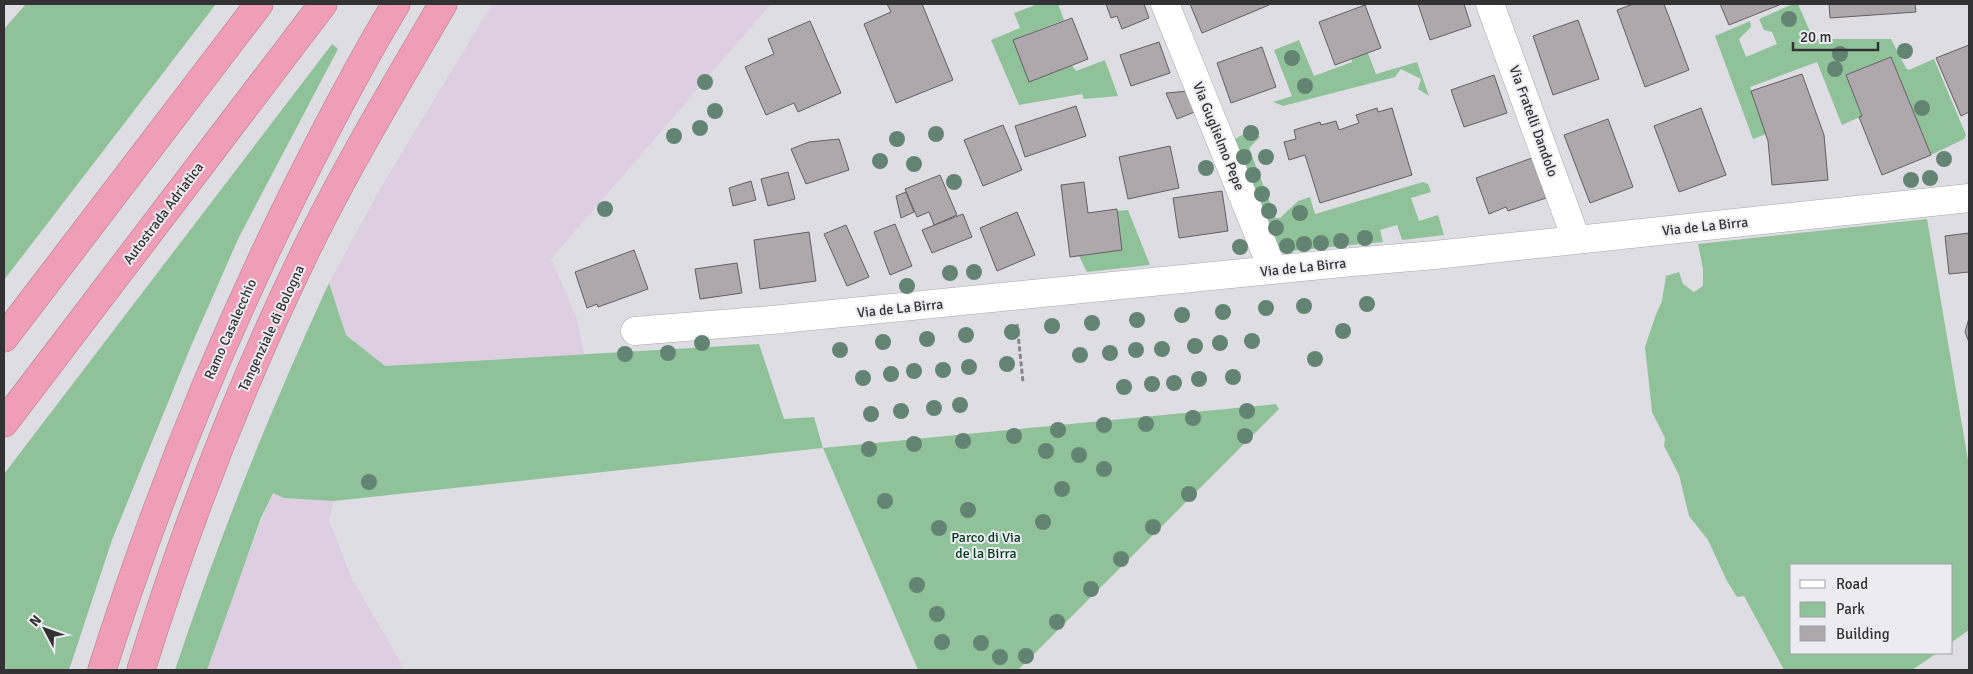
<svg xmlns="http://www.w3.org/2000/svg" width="1973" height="674" font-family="Signika,sans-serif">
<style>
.industrial{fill:#ddcfe1}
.green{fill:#90c29a}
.building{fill:#aea8ac;stroke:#655f62}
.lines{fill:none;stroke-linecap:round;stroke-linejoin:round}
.minor-casing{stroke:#a5a5ab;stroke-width:29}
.highway-casing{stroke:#ae7889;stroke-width:29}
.path{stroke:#87868b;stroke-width:3;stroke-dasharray:5 2.5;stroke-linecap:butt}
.minor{stroke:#fff;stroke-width:28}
.highway{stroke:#f09eb7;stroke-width:28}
.tree{fill:#648473}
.labels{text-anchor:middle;stroke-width:4;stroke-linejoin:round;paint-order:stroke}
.street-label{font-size:14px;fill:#323234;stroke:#ebebf1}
.park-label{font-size:14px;fill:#003c17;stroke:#ebebf1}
</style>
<rect width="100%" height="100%" fill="#dedde4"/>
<path class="industrial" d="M492 4H771L551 259 577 319 584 354 385 366 346 335 329 283 380 189Z
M273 492 284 498 334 501 329 520 352 579 405 670H207L229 604Z"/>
<path class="green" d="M26 4H216L4 280V29Z
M1038 4H1058L1064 20 1013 40 1072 65 1076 71 1105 60 1118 96 1084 99 1082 94 1019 105 991 40 1020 28 1014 13Z
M1793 4H1798L1812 36 1816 39H1891L1906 68 1909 70 1934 59 1966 135 1964 139 1931 155 1891 57 1846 75 1862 116 1842 125 1817 62 1750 87 1766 134 1753 139 1715 36 1750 21 1751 27 1739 39 1746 57 1777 44 1772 32 1764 30 1759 19Z
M1299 40 1314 76 1352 62V59L1368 53 1376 74 1417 62 1429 96 1418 89 1421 79 1401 69 1395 77 1283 106 1273 102 1292 96 1274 50Z
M332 44 338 49 239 237 191 346 112 540 69 670H4V474Z
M1250 130 1260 137 1249 148 1276 218H1280L1298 201 1310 197 1315 214 1423 182 1428 184 1431 192 1411 198 1419 221 1438 215 1444 235 1402 240 1397 225 1380 230 1383 242 1280 252 1232 141Z
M1128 210 1150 265 1087 272 1079 256 1122 250 1117 211Z
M1927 219 1969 466V630L1952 642V565H1792V653H1937L1912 670H1784L1744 596 1737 597 1727 581 1708 540 1689 516 1679 475 1664 446 1665 438 1652 412 1645 347 1655 317 1662 301 1666 276 1679 272 1683 284 1694 292 1703 286V269L1698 244Z
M329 283 346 335 385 366 759 344 784 419 814 417 823 448 1276 404 1279 409 1018 670H918L823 448 334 501 284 498 273 493 261 518 207 670H175C219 538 270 410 329 283Z"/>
<path class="building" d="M887 4H922L953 80 896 103 864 24 891 12Z
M1106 4H1144L1149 18 1122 29 1117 16 1111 18Z
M1190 4H1269V5L1202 33Z
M1418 4H1464L1471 26 1430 40Z
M1633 4H1664L1689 70 1645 87 1617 10Z
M1720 4H1778L1779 5 1729 25Z
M1829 4H1915L1916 12 1830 18Z
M1365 5 1381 48 1335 65 1319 22Z
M1072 18 1088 59 1029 82 1013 40Z
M1578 20 1599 79 1553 95 1533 36Z
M810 21 841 93 798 112 794 103 766 115 745 67 774 54 768 39Z
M1159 42 1170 73 1131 86 1120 55Z
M1969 45V112L1961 116 1936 58Z
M1262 47 1276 87 1231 103 1217 63Z
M1891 57 1931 155 1882 175 1859 117 1862 116 1846 75Z
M1802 74 1824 135 1828 180 1772 185 1768 141 1751 91Z
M1494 75 1507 113 1464 127 1451 90Z
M1189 91 1197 111 1177 119 1166 93Z
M1076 106 1086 136 1025 157 1015 126Z
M1377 108 1378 112 1392 108 1412 175 1320 203 1305 155 1289 160 1284 142 1296 139 1294 130 1320 122 1321 125 1336 121 1339 130 1359 123 1356 115Z
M1701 108 1726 175 1679 192 1654 126Z
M1608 119 1633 187 1590 203 1564 135Z
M1003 125 1022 170 983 186 964 140Z
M839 139 849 170 806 184 791 149 809 142Z
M1170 146 1179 188 1128 199 1119 157Z
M1532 158 1546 198 1508 211 1506 207 1489 214 1476 178Z
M788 172 795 199 768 206 761 179Z
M940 175 957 215 934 225 929 212 917 217 905 189Z
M751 181 756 200 733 206 729 188Z
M1084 182 1088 213 1117 209 1122 250 1070 257 1061 185Z
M1222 191 1228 231 1179 238 1173 198Z
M906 192 914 212 901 218 896 196Z
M1017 212 1035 255 997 271 980 228Z
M963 214 972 237 932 253 922 230Z
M895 224 912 266 890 275 874 232Z
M846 225 869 277 847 286 824 234Z
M809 232 816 281 760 289 754 240Z
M1969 233V272L1949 274 1945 236Z
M634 250 648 289 598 307 597 304 587 308 575 272Z
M737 263 742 293 700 299 695 269Z
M1969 318V342L1965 332Z"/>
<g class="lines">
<defs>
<path id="minor" d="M1165 4 1273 270
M1490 4 1576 239
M635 331 772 320 1352 262 1435 255 1969 198"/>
<path id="highway" d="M4 338 259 4
M4 423 323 4
M102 670C154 506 217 348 294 193 326 129 359 65 396 4
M141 670C187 522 243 378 312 238 352 158 398 81 443 4"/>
</defs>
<use href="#minor" class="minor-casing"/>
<use href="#highway" class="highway-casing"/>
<path class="path" d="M1017 324 1023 382"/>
<use href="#minor" class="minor"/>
<use href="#highway" class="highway"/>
</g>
<g class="tree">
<circle cx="1789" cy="19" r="8"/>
<circle cx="1905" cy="51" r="8"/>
<circle cx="1840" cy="54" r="8"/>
<circle cx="1292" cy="58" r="8"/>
<circle cx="1835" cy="69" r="8"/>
<circle cx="705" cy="82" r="8"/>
<circle cx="1305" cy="86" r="8"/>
<circle cx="1922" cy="108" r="8"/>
<circle cx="715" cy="111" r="8"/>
<circle cx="700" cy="128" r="8"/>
<circle cx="1251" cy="133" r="8"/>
<circle cx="936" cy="134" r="8"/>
<circle cx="674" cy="136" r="8"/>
<circle cx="897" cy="139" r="8"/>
<circle cx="1244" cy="157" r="8"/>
<circle cx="1266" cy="157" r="8"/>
<circle cx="1944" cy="159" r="8"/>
<circle cx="880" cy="161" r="8"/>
<circle cx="914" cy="164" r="8"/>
<circle cx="1206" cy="168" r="8"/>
<circle cx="1253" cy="175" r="8"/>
<circle cx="1930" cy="178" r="8"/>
<circle cx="1911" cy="180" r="8"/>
<circle cx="954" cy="182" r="8"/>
<circle cx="1262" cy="194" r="8"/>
<circle cx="605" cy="209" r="8"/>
<circle cx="1269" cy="211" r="8"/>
<circle cx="1300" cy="213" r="8"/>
<circle cx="1276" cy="228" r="8"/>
<circle cx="1365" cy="238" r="8"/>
<circle cx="1341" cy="241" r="8"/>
<circle cx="1321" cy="243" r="8"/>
<circle cx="1304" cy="244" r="8"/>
<circle cx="1287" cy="246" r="8"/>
<circle cx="1240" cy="247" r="8"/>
<circle cx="974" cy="272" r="8"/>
<circle cx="950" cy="273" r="8"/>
<circle cx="907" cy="286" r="8"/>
<circle cx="1367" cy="304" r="8"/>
<circle cx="1304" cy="306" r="8"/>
<circle cx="1266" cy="308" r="8"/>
<circle cx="1223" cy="312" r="8"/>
<circle cx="1182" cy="315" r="8"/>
<circle cx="1137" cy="320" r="8"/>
<circle cx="1092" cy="323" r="8"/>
<circle cx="1052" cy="326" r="8"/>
<circle cx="1343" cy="331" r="8"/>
<circle cx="1012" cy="332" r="8"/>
<circle cx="966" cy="335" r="8"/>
<circle cx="927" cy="339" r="8"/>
<circle cx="1252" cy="341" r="8"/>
<circle cx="883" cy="342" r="8"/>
<circle cx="702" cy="343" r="8"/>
<circle cx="1220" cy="343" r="8"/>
<circle cx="1195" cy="346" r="8"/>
<circle cx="1162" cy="349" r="8"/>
<circle cx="840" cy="350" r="8"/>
<circle cx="1136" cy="350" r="8"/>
<circle cx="668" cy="353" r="8"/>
<circle cx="1110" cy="353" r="8"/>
<circle cx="625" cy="354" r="8"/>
<circle cx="1080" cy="355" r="8"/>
<circle cx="1315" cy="359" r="8"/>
<circle cx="1007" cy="364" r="8"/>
<circle cx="969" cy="367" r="8"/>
<circle cx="943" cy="370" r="8"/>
<circle cx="914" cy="371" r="8"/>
<circle cx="891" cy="374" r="8"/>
<circle cx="1233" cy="377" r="8"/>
<circle cx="863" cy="378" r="8"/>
<circle cx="1199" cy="379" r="8"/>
<circle cx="1174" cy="383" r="8"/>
<circle cx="1152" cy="384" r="8"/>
<circle cx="1124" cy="387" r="8"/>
<circle cx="960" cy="405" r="8"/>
<circle cx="934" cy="408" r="8"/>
<circle cx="901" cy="411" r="8"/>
<circle cx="1247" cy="411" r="8"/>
<circle cx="871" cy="414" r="8"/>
<circle cx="1193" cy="418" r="8"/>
<circle cx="1146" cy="424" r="8"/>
<circle cx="1104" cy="425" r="8"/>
<circle cx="1058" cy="430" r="8"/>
<circle cx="1014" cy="436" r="8"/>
<circle cx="1245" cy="436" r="8"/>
<circle cx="963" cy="441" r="8"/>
<circle cx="914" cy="444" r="8"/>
<circle cx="869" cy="449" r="8"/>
<circle cx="1046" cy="451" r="8"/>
<circle cx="1079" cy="455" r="8"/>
<circle cx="1104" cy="469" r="8"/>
<circle cx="369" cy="482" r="8"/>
<circle cx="1062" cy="489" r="8"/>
<circle cx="1189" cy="494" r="8"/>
<circle cx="885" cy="501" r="8"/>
<circle cx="968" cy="510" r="8"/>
<circle cx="1043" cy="522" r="8"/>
<circle cx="1153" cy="527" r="8"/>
<circle cx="939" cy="528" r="8"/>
<circle cx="1121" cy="559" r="8"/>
<circle cx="917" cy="585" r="8"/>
<circle cx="1091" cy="589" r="8"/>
<circle cx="937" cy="614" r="8"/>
<circle cx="1057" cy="622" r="8"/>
<circle cx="942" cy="642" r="8"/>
<circle cx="981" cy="643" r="8"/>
<circle cx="1026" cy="656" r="8"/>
<circle cx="1000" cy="657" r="8"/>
</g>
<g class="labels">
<g class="street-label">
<text transform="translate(1534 121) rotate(70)" y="5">Via Fratelli Dandolo</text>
<text transform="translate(1219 136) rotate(68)" y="5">Via Guglielmo Pepe</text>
<text transform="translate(163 213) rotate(-53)" y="5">Autostrada Adriatica</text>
<text transform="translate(1705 226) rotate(-6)" y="5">Via de La Birra</text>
<text transform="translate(1303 267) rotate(-6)" y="5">Via de La Birra</text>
<text transform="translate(900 308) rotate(-6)" y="5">Via de La Birra</text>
<text transform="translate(271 328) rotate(-65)" y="5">Tangenziale di Bologna</text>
<text transform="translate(230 329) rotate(-66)" y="5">Ramo Casalecchio</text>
</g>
<g class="park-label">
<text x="986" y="542">Parco di Via<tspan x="986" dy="16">de la Birra</tspan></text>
</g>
</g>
<rect width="1973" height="674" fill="none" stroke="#323234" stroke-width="10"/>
<rect x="1790" y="564" width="162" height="90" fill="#ebebf1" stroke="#a1a1a5"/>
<rect x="1800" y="580" width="25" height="8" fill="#ffffff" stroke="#a1a1a5"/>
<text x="1836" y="589" font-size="15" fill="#323234">Road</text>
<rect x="1800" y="602" width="25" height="15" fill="#90c29a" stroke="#a1a1a5"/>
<text x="1836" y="614" font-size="15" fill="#323234">Park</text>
<rect x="1800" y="626" width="25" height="15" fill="#aea8ac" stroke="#a1a1a5"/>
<text x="1836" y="639" font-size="15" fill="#323234">Building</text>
<g transform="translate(45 629) rotate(311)" stroke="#ebebf1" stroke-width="4" paint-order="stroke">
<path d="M0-4L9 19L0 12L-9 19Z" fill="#323234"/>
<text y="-8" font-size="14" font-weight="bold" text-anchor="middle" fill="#323234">N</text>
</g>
<path d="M1793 42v8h85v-8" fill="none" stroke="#323234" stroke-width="2.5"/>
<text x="1800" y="42" font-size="15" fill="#323234" stroke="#ebebf1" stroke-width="4" paint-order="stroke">20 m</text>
</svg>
